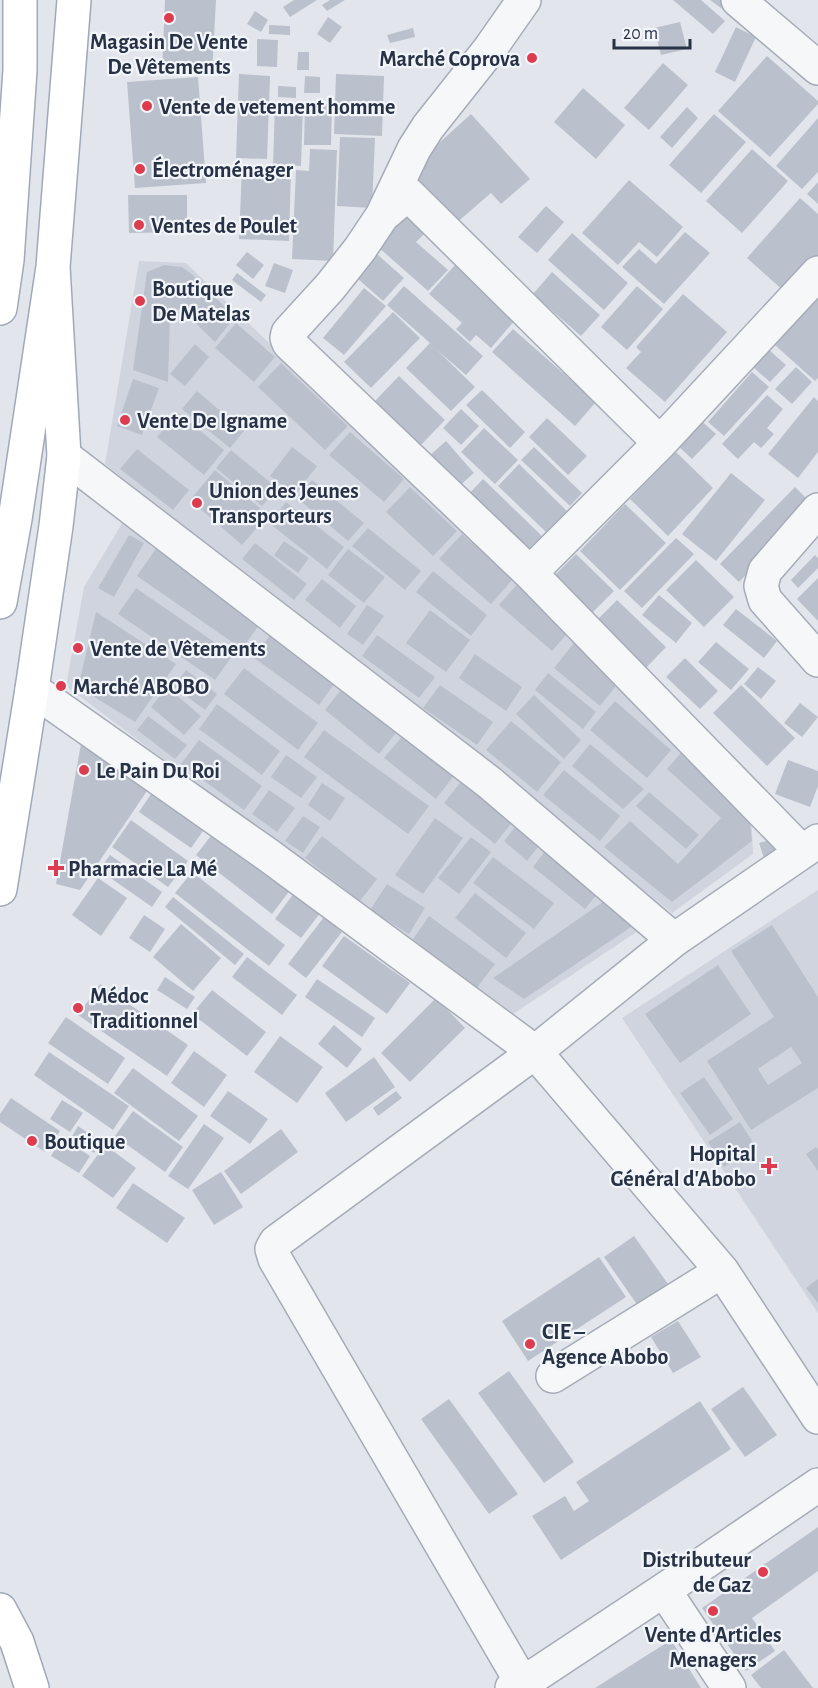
<svg xmlns="http://www.w3.org/2000/svg" width="818" height="1688" font-family="'Alegreya Sans',sans-serif">
<style>
.built{fill:#d0d4de}
.building{fill:#bbc1cc;fill-rule:evenodd}
.lines{fill:none;stroke-linecap:round;stroke-linejoin:round}
.minor-casing{stroke:#a6acb7;stroke-width:36}
.major-casing{stroke:#a0a9b9;stroke-width:36}
.minor{stroke:#f5f7f9;stroke-width:33}
.major{stroke:#fff;stroke-width:33}
.poi-dot{fill:#dc3c4e;stroke:#f2f5f9;stroke-width:2}
.labels{text-anchor:middle;stroke-width:4.5;stroke-linejoin:round;paint-order:stroke}
.poi-label{font-size:22px;font-weight:bold;fill:#283246;stroke:#f2f5f9;text-anchor:start}
</style>
<rect width="100%" height="100%" fill="#e2e5ec"/>
<path class="built" d="M139 261 186 263 270 344 610 660 751 808 753 854 672 913 105 464Z
M130 510 650 923 507 1018 66 686 84 587Z
M818 890V1313L622 1018Z"/>
<path class="building" d="M165 0H216L212 74 162 72Z
M294 0H317L290 17 283 7Z
M330 0H345L327 11 322 5Z
M673 0H701L725 21 713 34Z
M710 0H727L732 16Z
M255 11 268 20 261 32 247 24Z
M328 17 342 27 330 43 317 34Z
M680 22 687 49 661 55 654 28Z
M269 25 290 26V35L269 34Z
M736 27 756 37 735 82 715 72Z
M413 28 415 37 390 43 387 35Z
M257 39 278 40 277 67 257 66Z
M298 52H309V70H297Z
M767 56 818 101V104L770 157 718 111Z
M663 63 688 85 649 130 624 108Z
M239 74 270 76 267 159 236 158Z
M336 74 384 76 382 136 334 134Z
M305 76 320 77V93H304Z
M198 77 206 183 135 188 127 82Z
M278 86 296 87V98L278 97Z
M583 88 625 125 596 159 554 122Z
M305 103 332 104 331 145H304Z
M275 105 303 106 301 166 273 165Z
M687 107 698 118 672 148 660 137Z
M471 114 530 179 501 204 491 193 454 225 407 172Z
M714 114 746 142 701 193 669 165Z
M818 118V172L802 189 776 166Z
M340 137 375 138 372 208 337 206Z
M310 149 337 150 333 261 292 259 296 170 309 171Z
M752 149 788 181 742 233 706 201Z
M242 167 291 169 289 241 239 239Z
M629 180 683 227 657 257 639 242 618 265 582 233Z
M818 182V204L807 194Z
M128 195H187V232L129 233Z
M800 198 818 214V255L785 292 747 258Z
M546 206 564 222 537 253 518 237Z
M405 216 425 233 416 242 448 270 428 291 377 246Z
M685 232 710 253 664 304 622 267 639 249 656 264Z
M572 233 628 283 604 310 548 260Z
M369 247 404 278 383 301 349 271Z
M247 252 264 265 253 279 236 265Z
M274 263 293 270 285 293 265 286Z
M164 265 182 267 193 275 235 317 215 342 180 308 170 317 168 382 133 370 147 272Z
M455 265 516 319 491 348 476 335 470 342 456 329 462 323 429 294Z
M552 272 600 315 581 336 533 294Z
M237 273 266 295 261 302 232 280Z
M404 286 483 356 466 375 437 350 475 387 451 411 406 368 430 343 387 305Z
M637 286 663 309 627 350 601 327Z
M818 287V378L815 381 766 337Z
M364 288 386 306 344 355 323 338Z
M683 294 727 332 665 402 626 368 641 352 636 347Z
M393 312 420 338 371 388 344 362Z
M236 323 275 357 254 382 215 348Z
M513 329 596 402 575 426 492 352Z
M760 342 786 365 770 382 744 359Z
M195 344 209 357 185 386 170 374Z
M281 363 348 426 325 450 258 387Z
M796 367 812 382 792 404 775 389Z
M752 372 769 387 724 436 708 422Z
M399 376 445 420 419 447 373 403Z
M133 379 159 388 142 435 117 426Z
M482 390 525 432 510 448 466 405Z
M197 391 244 431 230 448 182 409Z
M767 395 783 409 767 428 774 434 761 448 754 442 738 459 722 444Z
M814 397 818 401V452L798 478 768 454Z
M461 409 479 426 461 445 443 428Z
M177 412 224 450 204 475 157 437Z
M696 416 716 434 692 459 673 441Z
M547 418 587 456 568 475 529 437Z
M484 428 518 460 495 484 461 452Z
M350 432 404 479 384 502 329 455Z
M446 441 474 473 457 488 429 456Z
M292 447 317 466 295 495 270 476Z
M534 447 582 493 570 506 521 460Z
M137 449 189 490 173 510 120 469Z
M231 450 277 488 262 506 216 468Z
M676 452 713 488 668 536 630 499Z
M519 464 567 511 546 532 498 486Z
M215 470 268 515 242 545 190 500Z
M731 473 765 500 716 561 682 534Z
M483 479 544 538 526 555 466 497Z
M312 480 364 523 348 541 297 498Z
M410 487 457 531 433 556 386 512Z
M795 487 814 506 739 582 720 564Z
M286 502 344 547 327 569 269 523Z
M625 504 666 543 620 590 580 551Z
M368 528 421 571 405 590 352 546Z
M462 534 513 579 491 604 439 559Z
M129 535 144 543 114 597 98 588Z
M676 538 694 554 642 608 624 591Z
M284 541 309 558 298 573 274 555Z
M255 543 307 584 294 600 242 559Z
M157 547 262 621 242 649 137 576Z
M348 549 385 577 364 603 328 575Z
M576 554 614 591 591 614 553 577Z
M815 555 818 558V568L798 588 791 580Z
M696 560 734 597 704 627 666 590Z
M433 571 487 615 471 636 416 592Z
M818 578V621L797 599Z
M322 579 356 606 340 628 305 600Z
M519 582 572 628 552 651 499 605Z
M136 588 233 655 215 680 118 614Z
M659 595 692 623 676 643 642 615Z
M617 600 666 647 645 669 596 621Z
M367 605 384 616 363 645 347 634Z
M736 609 777 641 764 658 723 625Z
M430 610 470 640 446 672 406 643Z
M96 612 176 664 135 722 78 687Z
M272 633 337 680 319 705 253 657Z
M377 635 435 677 419 698 362 656Z
M578 638 624 676 600 706 554 668Z
M716 642 749 669 731 690 698 662Z
M475 654 522 687 506 711 459 678Z
M685 658 718 691 700 709 666 677Z
M758 667 776 681 761 699 744 684Z
M244 668 318 723 298 750 224 694Z
M186 670 217 694 205 710 174 687Z
M548 673 596 712 583 729 535 690Z
M345 685 399 729 379 754 325 710Z
M440 685 493 722 477 745 423 708Z
M741 685 795 738 767 766 713 713Z
M167 687 201 716 184 735 151 707Z
M534 695 581 740 564 759 516 714Z
M615 701 671 750 647 778 590 730Z
M800 703 818 717 802 737 784 723Z
M217 704 280 751 262 775 199 729Z
M148 716 187 745 175 759 137 730Z
M511 721 561 762 537 792 486 750Z
M324 730 429 806 408 834 304 757Z
M405 733 456 773 436 799 384 758Z
M82 738 151 785 80 890 56 884Z
M199 740 262 786 244 810 181 764Z
M590 744 644 789 623 809 572 766Z
M686 747 749 813 752 841 672 902 604 847 630 821 678 864 721 818 667 769Z
M286 755 317 777 301 798 271 777Z
M788 760 818 771V786L810 807 775 794Z
M564 770 620 816 600 841 543 795Z
M463 779 514 820 495 844 444 803Z
M322 783 345 798 330 821 308 805Z
M157 785 210 821 191 848 139 812Z
M269 790 295 808 277 832 252 814Z
M649 792 699 835 686 849 636 806Z
M303 816 320 827 303 853 285 841Z
M435 818 463 838 423 894 395 875Z
M131 820 188 861 168 887 112 847Z
M518 823 542 842 527 861 504 841Z
M218 827 294 885 272 914 196 855Z
M322 836 377 879 360 901 305 858Z
M471 837 491 852 459 894 438 878Z
M777 838 784 859 766 864 759 843Z
M549 846 602 888 585 909 533 867Z
M110 855 162 892 152 907 99 870Z
M493 857 554 903 534 929 473 883Z
M192 872 285 945 269 966 175 893Z
M98 878 127 898 101 936 72 915Z
M387 884 425 908 409 934 370 910Z
M294 893 321 912 301 938 275 919Z
M475 893 526 933 506 958 455 918Z
M613 895 640 921 524 999 493 978Z
M173 897 244 954 235 965 165 907Z
M144 915 165 929 150 952 129 938Z
M429 916 495 964 476 989 411 942Z
M324 917 342 932 306 978 288 964Z
M181 924 221 958 193 991 153 957Z
M772 925 818 997V1088L751 1130 707 1061 774 1017 731 951ZM791 1047 802 1063 768 1085 758 1069Z
M344 936 410 983 387 1014 322 966Z
M247 957 297 995 282 1015 232 977Z
M718 965 751 1014 680 1063 645 1014Z
M165 977 195 997 187 1009 157 990Z
M317 979 375 1018 362 1037 305 997Z
M100 984 188 1045 167 1076 78 1015Z
M212 990 266 1032 247 1056 192 1014Z
M436 998 465 1028 410 1082 381 1053Z
M66 1017 125 1058 108 1084 48 1043Z
M334 1025 362 1049 347 1068 318 1044Z
M280 1036 323 1067 297 1103 254 1072Z
M194 1051 227 1075 204 1107 171 1083Z
M49 1052 129 1106 113 1130 34 1075Z
M374 1057 395 1087 346 1122 325 1093Z
M133 1068 198 1116 179 1141 114 1093Z
M704 1077 733 1119 710 1135 680 1093Z
M228 1091 268 1119 250 1144 210 1116Z
M396 1091 402 1098 378 1116 373 1108Z
M11 1098 60 1131 45 1152 0 1122V1114Z
M62 1100 83 1113 70 1132 50 1119Z
M133 1111 183 1147 165 1172 115 1136Z
M740 1122 756 1147 724 1167 708 1142Z
M204 1124 224 1138 188 1189 168 1176Z
M78 1126 101 1142 94 1153 71 1138Z
M281 1129 298 1152 241 1194 224 1171Z
M62 1138 90 1156 79 1173 51 1156Z
M105 1145 136 1168 113 1198 82 1176Z
M816 1147 818 1149V1171L806 1154Z
M221 1172 243 1207 214 1225 192 1190Z
M133 1183 185 1218 167 1243 116 1208Z
M634 1236 668 1284 638 1306 604 1257Z
M599 1257 626 1297 528 1361 502 1321Z
M818 1279V1303L806 1288Z
M678 1321 701 1357 673 1373 651 1337Z
M509 1371 574 1462 544 1483 478 1393Z
M743 1387 777 1435 745 1457 711 1409Z
M449 1399 518 1494 489 1514 421 1419Z
M700 1401 731 1449 561 1560 532 1516 565 1496 574 1511 589 1501 576 1482Z
M818 1527V1571L752 1618 775 1651 746 1671 702 1608Z
M671 1640 701 1688H595Z
M784 1650 813 1688H761L751 1675Z"/>
<g class="lines">
<defs>
<path id="minor" d="M524 0 489 50 428 127 414 149 382 216 360 249 330 287 288 333 287 338 289 343 530 573 802 852
M738 0 818 68
M382 216 408 194 660 443
M64 456 490 783 674 940
M818 510 765 571 761 586 765 600 818 660
M530 573 660 443 818 273
M32 689 268 855 535 1052 722 1271 818 1417
M553 1376 722 1271
M664 1590 729 1688
M512 1688 522 1684 676 1582 818 1485
M525 1688 275 1259 272 1249 276 1242 535 1052 674 940 818 841"/>
<path id="major" d="M0 308 7 260 20 70V0
M0 602 15 519 53 267 74 0
M0 889 32 689 56 526 64 456 53 267
M0 1610 17 1642 32 1688"/>
</defs>
<use href="#minor" class="minor-casing"/>
<use href="#major" class="major-casing"/>
<use href="#minor" class="minor"/>
<use href="#major" class="major"/>
</g>
<g class="poi-dot">
<circle cx="169" cy="18" r="6"/>
<circle cx="532" cy="58" r="6"/>
<circle cx="147" cy="106" r="6"/>
<circle cx="140" cy="169" r="6"/>
<circle cx="139" cy="225" r="6"/>
<circle cx="140" cy="301" r="6"/>
<circle cx="125" cy="420" r="6"/>
<circle cx="197" cy="503" r="6"/>
<circle cx="78" cy="648" r="6"/>
<circle cx="61" cy="686" r="6"/>
<circle cx="84" cy="770" r="6"/>
<path d="M53 859h6v6h6v6h-6v6h-6v-6h-6v-6h6z"/>
<circle cx="78" cy="1008" r="6"/>
<circle cx="32" cy="1141" r="6"/>
<path d="M766 1157h6v6h6v6h-6v6h-6v-6h-6v-6h6z"/>
<circle cx="530" cy="1344" r="6"/>
<circle cx="763" cy="1572" r="6"/>
<circle cx="713" cy="1611" r="6"/>
</g>
<g class="labels">
<g class="poi-label">
<text x="169" y="49" text-anchor="middle">Magasin De Vente<tspan x="169" dy="25">De Vêtements</tspan></text>
<text x="520" y="66" text-anchor="end">Marché Coprova</text>
<text x="159" y="114">Vente de vetement homme</text>
<text x="152" y="177">Électroménager</text>
<text x="151" y="233">Ventes de Poulet</text>
<text x="152" y="296">Boutique<tspan x="152" dy="25">De Matelas</tspan></text>
<text x="137" y="428">Vente De Igname</text>
<text x="209" y="498">Union des Jeunes<tspan x="209" dy="25">Transporteurs</tspan></text>
<text x="90" y="656">Vente de Vêtements</text>
<text x="73" y="694">Marché ABOBO</text>
<text x="96" y="778">Le Pain Du Roi</text>
<text x="68" y="876">Pharmacie La Mé</text>
<text x="90" y="1003">Médoc<tspan x="90" dy="25">Traditionnel</tspan></text>
<text x="44" y="1149">Boutique</text>
<text x="756" y="1161" text-anchor="end">Hopital<tspan x="756" dy="25">Général d'Abobo</tspan></text>
<text x="542" y="1339">CIE –<tspan x="542" dy="25">Agence Abobo</tspan></text>
<text x="751" y="1567" text-anchor="end">Distributeur<tspan x="751" dy="25">de Gaz</tspan></text>
<text x="713" y="1642" text-anchor="middle">Vente d'Articles<tspan x="713" dy="25">Menagers</tspan></text>
</g>
</g>
<path d="M614 39v9h76v-9" fill="none" stroke="#283246" stroke-width="3"/>
<text x="623" y="39" font-size="18" fill="#283246" stroke="#f2f5f9" stroke-width="4.5" paint-order="stroke">20 m</text>
</svg>
